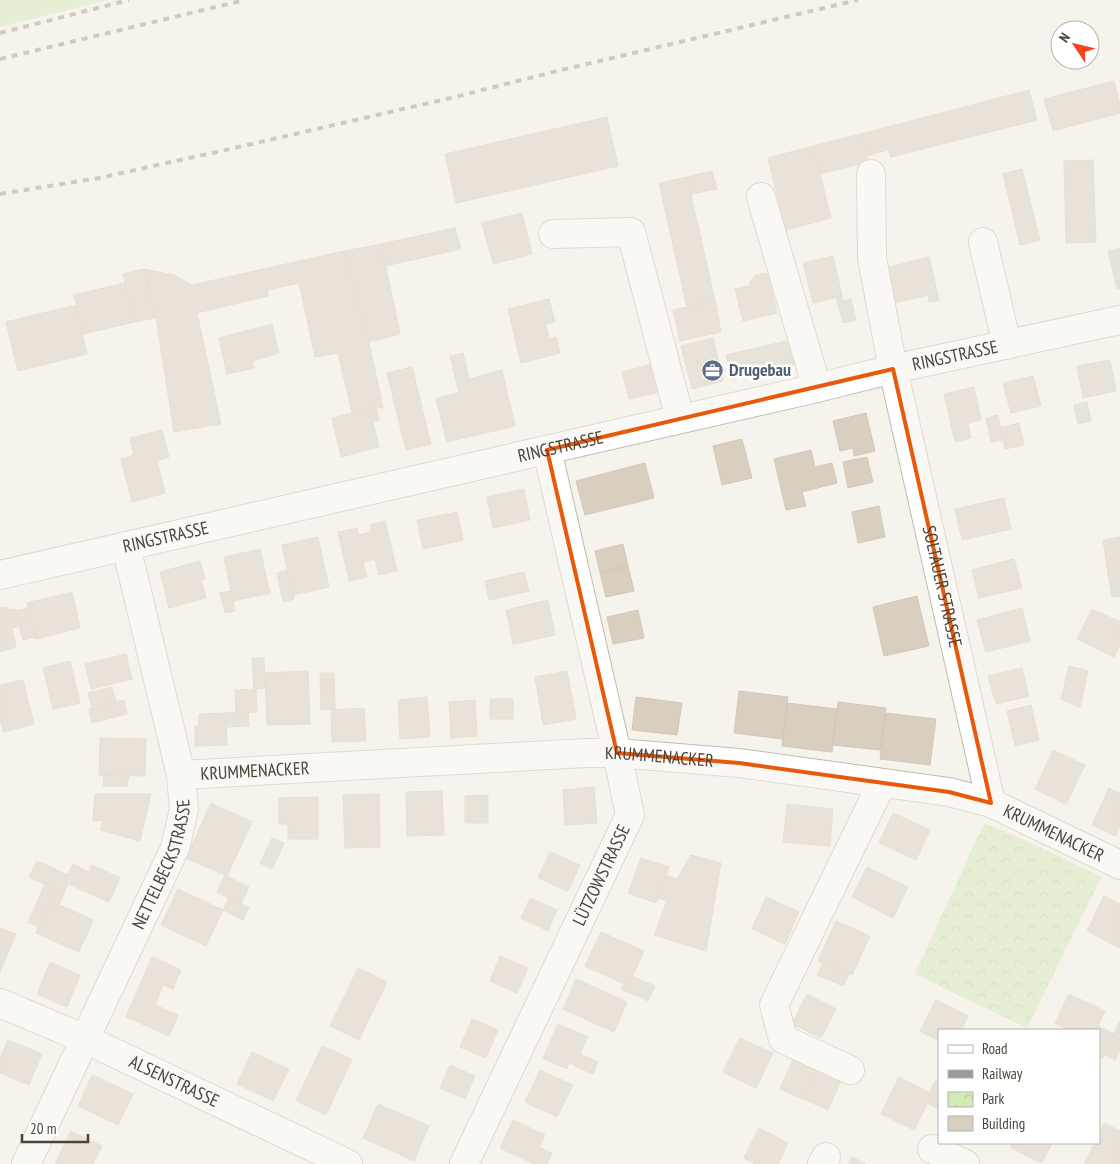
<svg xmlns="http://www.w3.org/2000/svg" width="1120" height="1164" font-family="'PT Sans Narrow',sans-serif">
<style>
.green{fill:#d2eab5}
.park{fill:url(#park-crowns)}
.building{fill:#d8cfc1;stroke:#d3c7b4}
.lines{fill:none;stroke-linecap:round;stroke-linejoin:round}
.minor-casing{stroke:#c2bbae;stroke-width:30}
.minor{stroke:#fff;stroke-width:28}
.rail{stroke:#9a9a9a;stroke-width:4;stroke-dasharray:6 6;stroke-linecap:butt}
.marked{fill:none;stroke:#e8590c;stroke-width:4;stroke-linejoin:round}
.labels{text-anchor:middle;stroke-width:5;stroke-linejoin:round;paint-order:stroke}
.street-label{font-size:18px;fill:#4b4439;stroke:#fff}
.service-label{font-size:18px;font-weight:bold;fill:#4e5e75;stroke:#fff;text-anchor:start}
</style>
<defs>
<pattern id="park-crowns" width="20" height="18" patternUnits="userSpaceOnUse" patternTransform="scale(1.25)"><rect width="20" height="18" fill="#d2eab5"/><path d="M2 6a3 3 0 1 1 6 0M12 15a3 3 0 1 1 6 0" fill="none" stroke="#b6ca9c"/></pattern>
</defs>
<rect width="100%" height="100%" fill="#f6f3ec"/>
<path class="green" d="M0 0H108L0 27Z"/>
<path class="park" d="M984 823 1016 836 1102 877 1027 1028 915 974Z"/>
<path class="building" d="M1114 81 1120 104V113L1053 131 1044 99Z
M1029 90 1037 120 891 157 888 150 866 156 861 134Z
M607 117 618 166 456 203 445 154Z
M861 134 868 162 820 174 813 146Z
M813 146 831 218 786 230 768 158Z
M1093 160 1096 242 1066 243 1064 161Z
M1022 169 1040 240 1020 245 1003 174Z
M712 171 717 189 691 194 687 177Z
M687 177 715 301 687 307 659 183Z
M522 213 532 254 493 264 482 223Z
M455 228 461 249 385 266 381 244Z
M381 244 400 334 369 342 344 251Z
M1120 248V288L1117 289 1108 251Z
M344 251 369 342 383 408 376 407 352 413 338 353 315 357 299 283 267 290 268 296 197 313 221 424 174 432 156 318 144 269 174 275 192 285Z
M833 256 842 296 813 303 803 263Z
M929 257 939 300 929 302 928 295 890 304 882 269Z
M144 269 156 318 134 322 123 274Z
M763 273 768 275 777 313 743 321 735 289 750 286V282L755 276Z
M125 283 134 322 83 334 74 295Z
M842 296 844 301 851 299 856 320 843 323 836 297Z
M549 299 555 322 546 324 549 339 556 337 560 353 521 363 508 309Z
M715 301 721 332 680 341 673 310Z
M76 305 87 354 18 371 6 322Z
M272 324 279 353 252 361 254 368 227 374 219 338Z
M713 338 723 381 692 389 681 346Z
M791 340 797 364 732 379 726 355Z
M463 353 469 379 502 370 515 426 447 442 436 398 459 393 450 356Z
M1110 360 1116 391 1083 398 1077 366Z
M653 364 660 392 629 399 622 372Z
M412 367 431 444 406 450 387 373Z
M1033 376 1041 406 1011 413 1003 383Z
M974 387 981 420 968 423 971 438 955 442 944 394Z
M1087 402 1091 421 1078 424 1074 405Z
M376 407 379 420 373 422 379 447 341 457 332 418Z
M866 413 875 451 854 456 853 448 840 451 833 421Z
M998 415 1003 440 991 442 986 418Z
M1019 423 1024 445 1005 449 1000 428Z
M162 430 169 457 157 461 165 493 132 502 121 459 134 455 130 438Z
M742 439 752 478 722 485 713 446Z
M811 450 815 467 832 463 837 483 802 492 806 506 786 510 774 459Z
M867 457 873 482 848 488 843 462Z
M645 463 654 498 585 515 576 481Z
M524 489 530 520 493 528 487 497Z
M1004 498 1011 529 962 540 955 509Z
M879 506 885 537 858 543 852 512Z
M457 512 463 540 423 549 417 520Z
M385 521 397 571 379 575 375 559 363 562 367 577 349 581 338 532 357 528 358 535 371 532 370 525Z
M318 537 329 587 293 595 282 545Z
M1120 537V578L1109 580 1103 540Z
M623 544 628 566 600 573 595 551Z
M260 549 270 593 233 601 224 557Z
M1014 559 1022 588 979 598 972 570Z
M200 561 205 579 201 580 206 598 169 608 160 572Z
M628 566 634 591 606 597 600 573Z
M287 570 294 599 283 602 277 573Z
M524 572 529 591 489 600 485 581Z
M1120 578V596L1112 597 1109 580Z
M231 591 235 611 225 613 220 593Z
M72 592 80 628 36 639 27 603Z
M917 596 929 646 884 656 873 607Z
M548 600 555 635 513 644 506 610Z
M7 607 16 647 0 652V608Z
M29 608 36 637 23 640 15 611Z
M1022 608 1030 641 986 652 977 620Z
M15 609 19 626 12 628 7 610Z
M1092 609 1120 622V645L1114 657 1077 639Z
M638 610 644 638 613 644 607 617Z
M126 654 132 679 91 689 85 664Z
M252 658H264L265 688 254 689Z
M70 661 80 703 53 709 43 668Z
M1069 666 1088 671 1080 707 1061 699Z
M1022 668 1029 696 996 704 988 676Z
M308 671 310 724 267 725 265 673Z
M567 671 576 719 543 725 535 677Z
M320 673H334L335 709 321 710Z
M23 680 34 724 3 732 0 718V685Z
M112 687 116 702 92 709 88 693Z
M256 689 257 712 236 713 235 690Z
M739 691 788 697 783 739 734 733Z
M427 697 430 737 400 739 398 700Z
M636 697 682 703 677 735 632 730Z
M490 699H513V719H490Z
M124 700 127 714 92 723 89 709Z
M475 700 477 736 451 738 449 702Z
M838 702 886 708 880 750 833 745Z
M787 703 837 709 832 752 782 746Z
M1031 705 1039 740 1015 746 1007 711Z
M364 708 366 741 332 742 331 710Z
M248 712 249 726 226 727V713Z
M226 713 227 745 195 746V726L199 725V714Z
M885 713 936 719 930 765 880 759Z
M100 738 146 739 145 776 99 775Z
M1053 750 1085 765 1066 804 1035 789Z
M104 775 129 776 127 786H103Z
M594 787 597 823 565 825 563 790Z
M1109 788 1120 793V826L1115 836 1092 825Z
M442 791 444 835 407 836 406 792Z
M95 794H151L140 841 100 830 103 820 93 821Z
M379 794 380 847 345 848 343 795Z
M488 795V823H465V796Z
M318 797V839H288V824H279V798Z
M211 803 252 822 227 876 186 858Z
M787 804 833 809 830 846 783 842Z
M893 813 930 830 916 860 879 843Z
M272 838 284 843 272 869 260 863Z
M550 852 580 865 568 891 538 878Z
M691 855 721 863 706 951 654 935 667 901 658 898 666 875 677 879Z
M641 858 669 867 656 903 628 893Z
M37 861 68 875 64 882 68 884 64 893 29 877Z
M73 864 89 872 92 865 120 878 109 902 64 882Z
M867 867 908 887 893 918 852 897Z
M225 875 249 887 241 904 217 892Z
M45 884 64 893 59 905 51 901 39 927 28 922Z
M178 889 223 910 206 946 161 925Z
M1104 896 1120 904V948L1087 931Z
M766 897 799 912 785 944 752 929Z
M229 898 249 907 243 920 223 910Z
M530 898 557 910 548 931 521 918Z
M51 901 93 920 79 952 36 933Z
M836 921 870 936 852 975 818 961Z
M0 928 16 934 0 972Z
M601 932 644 951 628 986 585 966Z
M500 956 528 968 517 993 490 981Z
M152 957 181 970 173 989 163 985 155 1005 178 1015 169 1036 126 1017Z
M50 962 80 975 67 1007 37 994Z
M823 963 849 974 843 986 817 975Z
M358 968 387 982 359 1040 330 1026Z
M632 976 655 986 648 1001 621 989 624 984 628 986Z
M576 979 627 1002 614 1032 563 1009Z
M807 994 836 1009 821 1038 792 1024Z
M1069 994 1105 1011 1096 1030H1070L1055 1023Z
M936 1000 968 1016 961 1030H939V1041L920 1031Z
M472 1019 498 1030 486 1058 460 1047Z
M1120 1021V1050L1115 1060 1104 1054Z
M558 1024 588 1037 580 1054 598 1062 593 1074 569 1063 567 1069 543 1058Z
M1098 1026 1114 1034 1102 1059 1099 1057V1030H1096Z
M740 1038 773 1053 756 1088 723 1072Z
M8 1040 42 1054 29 1085 0 1073V1058Z
M322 1046 352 1059 326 1115 296 1101Z
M252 1052 289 1069 273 1101 237 1084Z
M795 1055 818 1065 803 1099 780 1089Z
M450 1065 475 1076 465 1099 440 1088Z
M818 1065 843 1076 828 1110 803 1099Z
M540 1070 573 1085 557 1117 525 1102Z
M92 1075 133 1094 118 1125 78 1106Z
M899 1077 932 1094 914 1130 881 1114Z
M935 1081 939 1083V1109L927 1103 932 1094 930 1092Z
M378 1104 429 1126 414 1161 363 1138Z
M513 1120 545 1135 539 1147 552 1153 547 1164H534L500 1148Z
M1104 1123 1120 1131V1164H1084L1095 1143H1099V1134Z
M759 1128 788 1143 778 1164H756L744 1158Z
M71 1131 102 1146 93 1164H55Z
M1013 1143H1052L1042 1163 1011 1148Z
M852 1157 866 1164H848Z"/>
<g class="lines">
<defs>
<g id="minor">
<path id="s1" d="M871 174 872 258 893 369 991 803"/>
<path d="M761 197 817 388"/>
<path d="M553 234 631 232 680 419"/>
<path d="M983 242 1007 345"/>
<path id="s2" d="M0 575 817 388 893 369 1120 320"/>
<path id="s3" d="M181 775 586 753H617L739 763 949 792 991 803 1120 865"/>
<path id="s4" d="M0 1003 85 1039 348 1164"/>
<path d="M850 1070 783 1039 774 1005 882 783"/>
<path d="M932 1149 965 1164"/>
<path id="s5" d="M26 1164 175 848 184 809 181 775 126 546"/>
<path id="s6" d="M464 1164 630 815 617 753 547 450"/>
<path d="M822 1164 826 1157"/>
</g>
</defs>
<use href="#minor" class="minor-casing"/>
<use href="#minor" class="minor"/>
<path class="rail" d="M0 33 129 0
M0 59 245 0
M0 194 99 178 230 149 455 97 557 71 858 0"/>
</g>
<path d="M0 0H1120V1164H0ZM893 369 991 803 949 792 739 763 617 753 547 450Z" fill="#f6f3ec" fill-opacity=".55" fill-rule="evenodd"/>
<path class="marked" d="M893 369 991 803 949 792 739 763 617 753 547 450Z"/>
<defs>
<symbol id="office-disc" viewBox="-11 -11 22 22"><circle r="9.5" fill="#5c6f8a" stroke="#fff"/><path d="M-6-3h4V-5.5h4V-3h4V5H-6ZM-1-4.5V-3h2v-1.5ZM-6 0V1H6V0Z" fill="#fff"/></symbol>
</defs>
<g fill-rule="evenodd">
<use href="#office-disc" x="700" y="358" width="25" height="25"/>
</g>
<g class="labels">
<g class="street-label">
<text dy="6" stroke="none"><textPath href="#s2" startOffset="980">RINGSTRASSE</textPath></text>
<text dy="6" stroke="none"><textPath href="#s2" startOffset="575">RINGSTRASSE</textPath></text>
<text dy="6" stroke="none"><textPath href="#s2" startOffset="170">RINGSTRASSE</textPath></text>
<text dy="6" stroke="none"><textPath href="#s1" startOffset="420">SOLTAUER STRASSE</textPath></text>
<text dy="6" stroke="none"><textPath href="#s3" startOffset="479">KRUMMENACKER</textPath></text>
<text dy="6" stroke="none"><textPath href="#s3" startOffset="74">KRUMMENACKER</textPath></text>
<text dy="6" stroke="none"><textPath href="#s3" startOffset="884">KRUMMENACKER</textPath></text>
<text dy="6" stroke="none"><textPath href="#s5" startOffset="330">NETTELBECKSTRASSE</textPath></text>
<text dy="6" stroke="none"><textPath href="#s6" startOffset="320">LÜTZOWSTRASSE</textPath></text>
<text dy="6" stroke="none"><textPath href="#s4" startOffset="191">ALSENSTRASSE</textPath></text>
</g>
<g class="service-label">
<text x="729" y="376">Drugebau</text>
</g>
</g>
<rect x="938" y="1029" width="162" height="115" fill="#ffffff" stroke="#b7b4b0"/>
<rect x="948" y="1045" width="25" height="8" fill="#ffffff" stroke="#b7b4b0"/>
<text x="982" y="1054" font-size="15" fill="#4b4439">Road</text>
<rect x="948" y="1070" width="25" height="8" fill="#9a9a9a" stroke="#b7b4b0"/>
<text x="982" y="1079" font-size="15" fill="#4b4439">Railway</text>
<rect x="948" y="1092" width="25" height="15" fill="url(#park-crowns)" stroke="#b7b4b0"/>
<text x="982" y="1104" font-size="15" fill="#4b4439">Park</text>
<rect x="948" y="1116" width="25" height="15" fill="#d8cfc1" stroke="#b7b4b0"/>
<text x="982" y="1129" font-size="15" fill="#4b4439">Building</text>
<g transform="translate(1075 45) rotate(305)"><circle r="24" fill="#ffffff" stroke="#b7b4b0"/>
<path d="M0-4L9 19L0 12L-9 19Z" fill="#fc3f1d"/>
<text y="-8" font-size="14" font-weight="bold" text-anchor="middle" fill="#4b4439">N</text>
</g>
<path d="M22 1134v8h66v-8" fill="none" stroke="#4b4439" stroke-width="2.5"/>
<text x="30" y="1134" font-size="15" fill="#4b4439" stroke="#ffffff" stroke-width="4" paint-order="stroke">20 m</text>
</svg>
